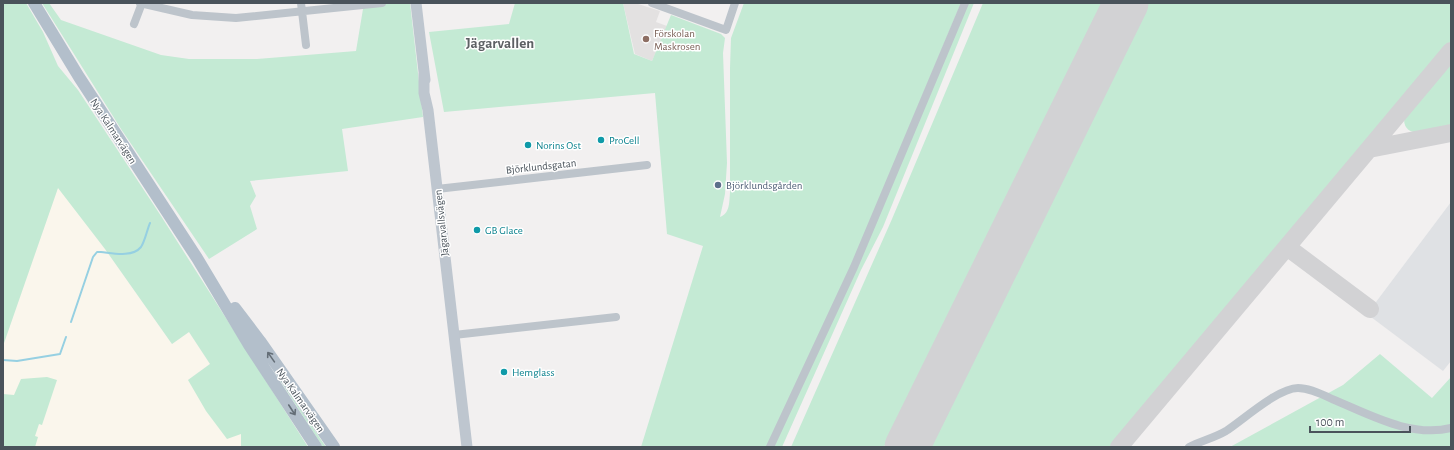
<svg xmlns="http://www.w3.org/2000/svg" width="1454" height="450" font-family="'Alegreya Sans',sans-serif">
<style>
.commercial{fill:#faf6ec}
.education{fill:#e3e1e1}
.airport{fill:#dfe1e4}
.green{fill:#c4ead4}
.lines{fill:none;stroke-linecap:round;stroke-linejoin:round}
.stream{stroke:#96d0e2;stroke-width:2}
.taxiway{stroke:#d2d2d4;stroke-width:18}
.runway{stroke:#d2d2d4;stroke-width:45}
.street{stroke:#bdc4cb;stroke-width:8}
.secondary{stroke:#bec6cf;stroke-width:11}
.primary{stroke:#b3bfcb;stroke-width:12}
.oneway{stroke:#646e77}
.education-dot{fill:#8d6e63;stroke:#fff;stroke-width:1.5}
.culture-dot{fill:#0f9aa8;stroke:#fff;stroke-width:1.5}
.service-dot{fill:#5c6f8a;stroke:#fff;stroke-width:1.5}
.labels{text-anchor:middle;stroke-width:3;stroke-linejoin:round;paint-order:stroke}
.education-label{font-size:11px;fill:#785e54;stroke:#fff;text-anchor:start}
.street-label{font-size:11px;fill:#4a535b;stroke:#fff}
.culture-label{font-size:11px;fill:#0d838f;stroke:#fff;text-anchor:start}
.service-label{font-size:11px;fill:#4e5e75;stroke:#fff;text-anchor:start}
.district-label{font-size:15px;font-weight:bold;fill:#5d6064;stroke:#fff}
</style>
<rect width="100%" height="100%" fill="#f2f0f0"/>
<path class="commercial" d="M58 187 105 249 172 344 189 332 210 364 188 380 242 434 241 447H3V346Z"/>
<path class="education" d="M623 3H635L660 11 656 22 667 26 652 61 635 54Z"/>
<path class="airport" d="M1451 202V361L1443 371 1367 314Z"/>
<path class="green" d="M3 3H26L43 32 58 66 78 90 161 216 308 447H241V434L227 439 206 411 188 380 210 364 189 332 172 344 105 249 58 188 3 346Z
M42 3H49L61 20 161 55 189 59H257L356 51 364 3H410L423 117 342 129 348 171 250 181 256 196 250 206 257 229 209 259 121 129Z
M515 3H623L634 54 652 61 671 15 721 34 725 38 723 53 727 163 725 194 720 217C730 213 729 203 730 193V68L731 38 744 3H961L853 262 768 447H641L703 246 667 234 655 93 444 112 429 32 509 24Z
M968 3H974L883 227 861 270 782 447H774Z
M983 3H1103L884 447H791L892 219Z
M1147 3H1451V41L1112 447H929Z
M1451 63V127C1437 130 1404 142 1404 119Z
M1380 354 1432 398 1451 377V447H1230L1343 385Z
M266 359 326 447H323Z
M47 377 57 380 42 425 39 424 35 436 38 437 35 447H3V394L14 395 21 379Z"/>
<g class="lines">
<path class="stream" d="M71 322 93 257 97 252H101C112 253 132 258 141 247 145 241 147 230 150 223
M3 360 17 361 60 354 66 337"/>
<path class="taxiway" d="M1369 149 1451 51
M1287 247 1370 309
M1119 447 1369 149 1451 133"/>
<path class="runway" d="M907 447 1126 3"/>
<path class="street" d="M140 3 192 15 236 18 382 3
M301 3 306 45
M652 3 726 30 735 3
M134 24 142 3
M437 189 647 165
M454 335 616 317
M770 447 854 267 965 3
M1189 447C1201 441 1214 438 1226 431 1243 420 1278 388 1298 388 1309 388 1322 394 1332 399 1369 414 1410 438 1451 428"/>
<path class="secondary" d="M416 3 425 80
M424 73V93L428 110 467 447"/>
<path class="primary" d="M34 3 79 77 197 258 249 345 316 447
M235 308 260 341 334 447"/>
</g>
<defs><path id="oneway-shaft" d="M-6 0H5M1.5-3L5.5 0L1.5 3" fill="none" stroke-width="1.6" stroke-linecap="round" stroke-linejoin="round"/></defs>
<g class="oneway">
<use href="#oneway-shaft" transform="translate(271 357) rotate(-125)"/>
<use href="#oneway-shaft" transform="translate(292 410) rotate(57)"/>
</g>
<circle class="education-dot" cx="646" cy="39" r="4"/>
<g class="culture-dot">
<circle cx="601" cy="140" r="4"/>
<circle cx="528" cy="145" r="4"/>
<circle cx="477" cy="230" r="4"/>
<circle cx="504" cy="372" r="4"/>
</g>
<circle class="service-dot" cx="718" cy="185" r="4"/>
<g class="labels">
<g class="education-label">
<text x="654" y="37">Förskolan<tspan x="654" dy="13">Maskrosen</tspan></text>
</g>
<g class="street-label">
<text transform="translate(114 131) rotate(57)" y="4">Nya Kalmarvägen</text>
<text transform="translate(541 166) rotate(-6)" y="4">Björklundsgatan</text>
<text transform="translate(441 223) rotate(-96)" y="4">Jägarvallsvägen</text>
<text transform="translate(301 400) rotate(55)" y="4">Nya Kalmarvägen</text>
</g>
<g class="culture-label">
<text x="609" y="144">ProCell</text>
<text x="536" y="149">Norins Ost</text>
<text x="485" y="234">GB Glace</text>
<text x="512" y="376">Hemglass</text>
</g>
<g class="service-label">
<text x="726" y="189">Björklundsgården</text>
</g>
<g class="district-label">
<text x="500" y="48">Jägarvallen</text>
</g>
</g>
<rect width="1454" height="450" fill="none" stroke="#4a535b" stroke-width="8"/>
<path d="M1310 426v6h100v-6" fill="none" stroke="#4a535b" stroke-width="2"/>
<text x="1316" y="426" font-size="12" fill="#4a535b" stroke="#ffffff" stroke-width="3" paint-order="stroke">100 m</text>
</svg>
